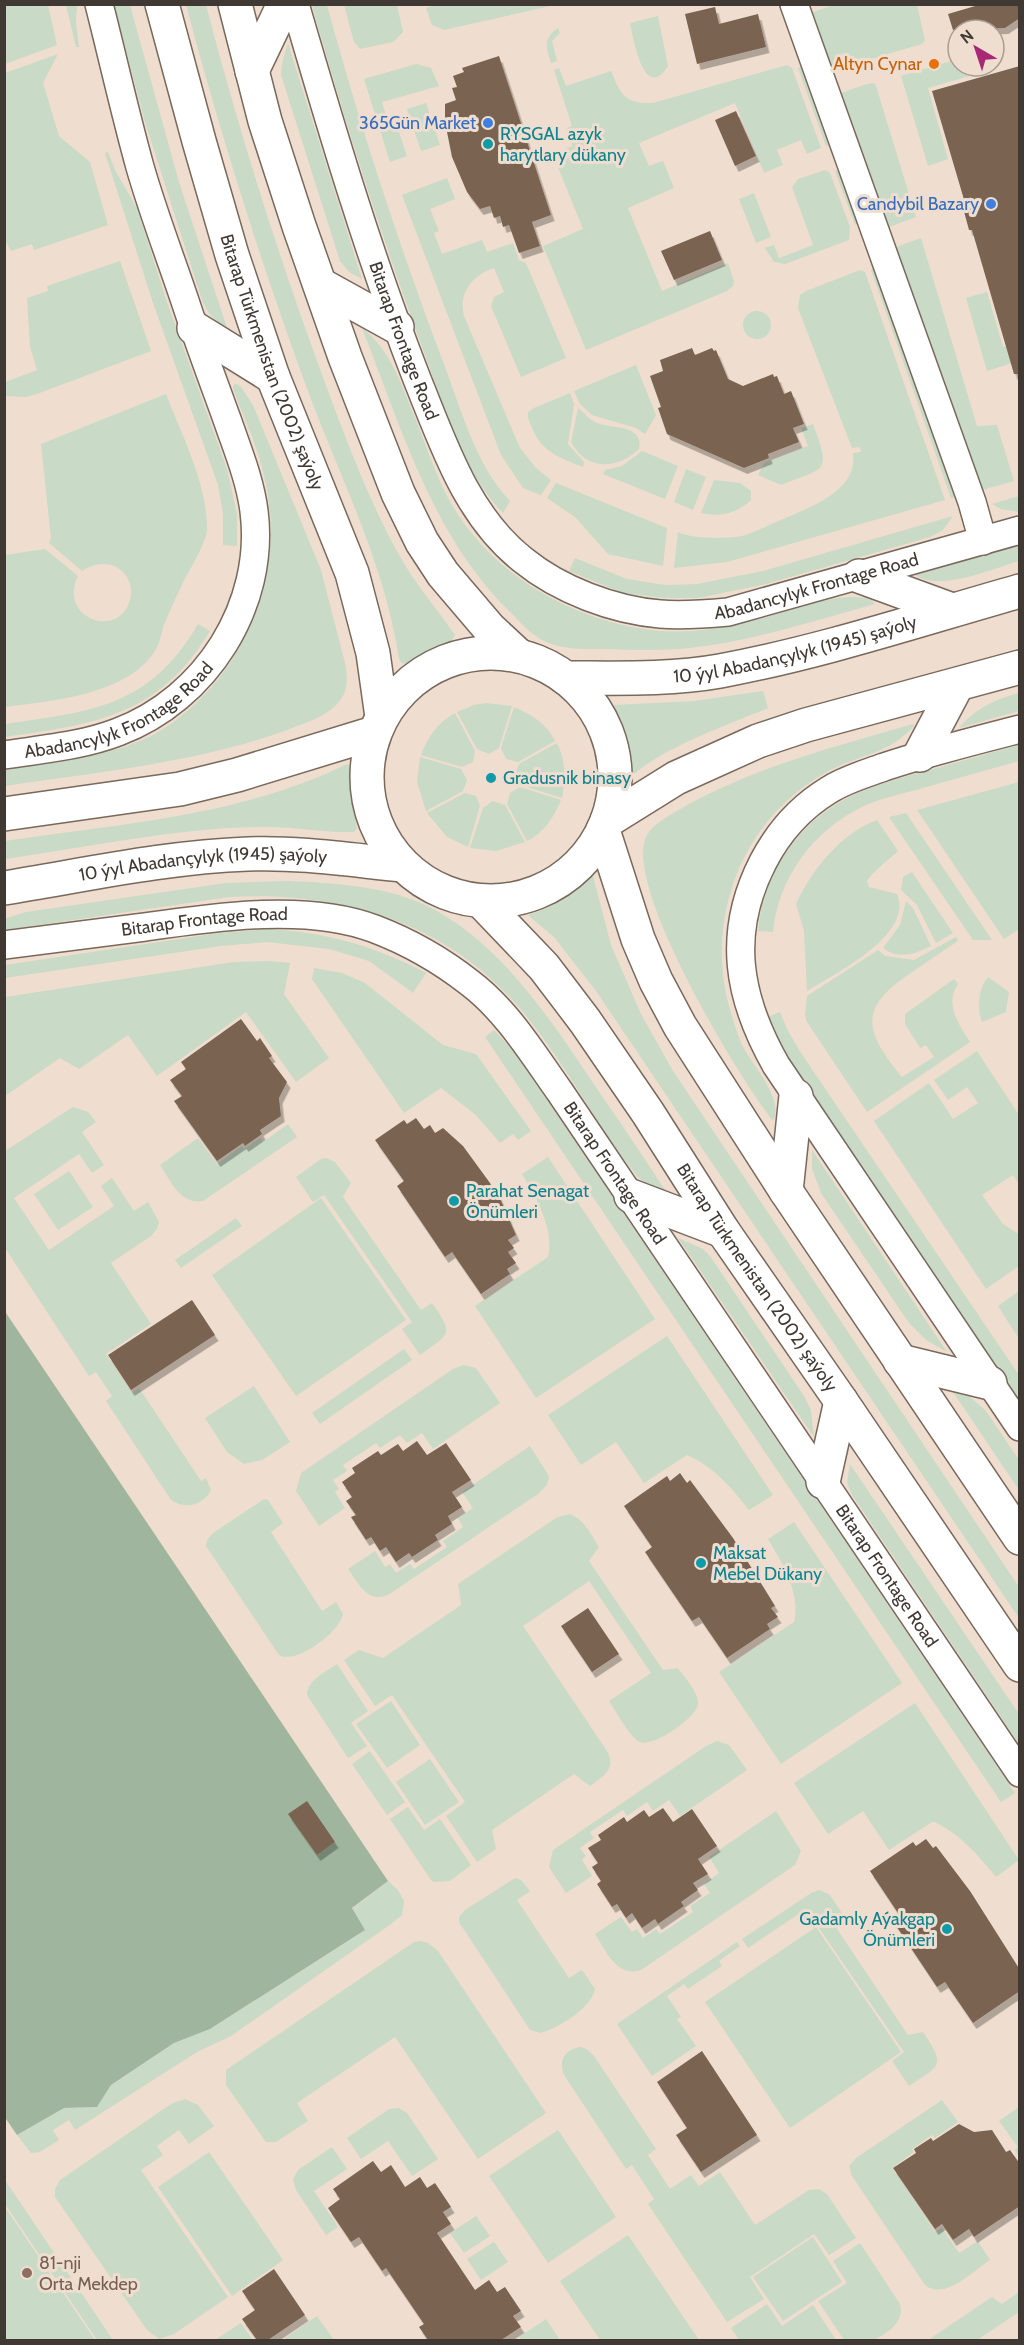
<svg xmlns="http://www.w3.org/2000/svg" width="1024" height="2345" font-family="Cabin,sans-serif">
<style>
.green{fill:#c9dac6}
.forest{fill:#a0b59d}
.building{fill:#7a6451;filter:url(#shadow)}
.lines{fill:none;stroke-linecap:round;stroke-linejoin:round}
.minor-casing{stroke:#79695c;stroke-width:30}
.major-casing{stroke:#79695c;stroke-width:36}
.minor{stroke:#fff;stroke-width:27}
.major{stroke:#fff;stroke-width:33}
.food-dot{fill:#e8710a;stroke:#efdecf;stroke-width:2}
.shop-dot{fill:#3f7fe0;stroke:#efdecf;stroke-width:2}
.culture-dot{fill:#0f9aa8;stroke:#efdecf;stroke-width:2}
.education-dot{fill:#8d6e63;stroke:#efdecf;stroke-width:2}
.labels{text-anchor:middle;stroke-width:6;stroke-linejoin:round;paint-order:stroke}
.food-label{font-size:18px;fill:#c56008;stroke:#efdecf;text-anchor:end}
.shop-label{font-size:18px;fill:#366cbe;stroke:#efdecf;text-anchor:end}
.culture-label{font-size:18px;fill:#0d838f;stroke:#efdecf;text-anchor:start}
.street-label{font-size:18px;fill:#403933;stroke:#efdecf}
.education-label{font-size:18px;fill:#785e54;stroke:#efdecf;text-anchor:start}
</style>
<defs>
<filter id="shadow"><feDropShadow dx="3.5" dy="6" stdDeviation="0" flood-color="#0004"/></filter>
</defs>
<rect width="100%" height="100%" fill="#efdecf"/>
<path class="green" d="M440 4H555V5L444 30 432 25 426 8Z
M4 5H48L57 45 5 64Z
M66 5H77L76 22 79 47H76Z
M114 5H130L179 182 227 328 224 329 208 312 202 300 145 122Z
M186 5H206C238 128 276 249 320 369 343 431 366 495 398 553 414 583 436 607 455 635L450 643 426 652 406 664 402 663 399 659C385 565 342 482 309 394 262 266 221 137 186 5Z
M312 5H327C360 127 400 248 445 367 462 412 476 465 510 501L503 513C461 470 443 402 422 347 381 234 344 120 312 5Z
M344 5H397L403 32 393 42 360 49 354 42Z
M834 5H917L925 40 922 44 833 70 813 12Z
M658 16 668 66C644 104 633 37 630 23Z
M558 28 560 33 552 41 557 61 551 63C546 47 543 38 558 28Z
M288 43 362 279 349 272 340 261 281 75 282 63Z
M58 54 43 83 59 136 90 162 108 225 34 250 32 244 11 251 4 238 5 73Z
M958 59V66H982L984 72 928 88 948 159 928 166 901 76Z
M416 64 431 68 439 86 382 102 387 119 394 117 407 156 390 162 364 79Z
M787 65 792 68 821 148 807 154 801 140 777 150 783 165 764 173 735 103 639 143 649 166 663 161 674 188 628 208 662 291 728 263 734 281 733 286 727 291 586 350 543 246 583 229 553 155 572 146 567 128 572 126 554 70 559 68 566 86 611 71C621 95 625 104 653 103Z
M803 67 830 145 826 146 798 68Z
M874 83 876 86 916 217 889 227 841 93 867 84Z
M426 103 440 145 421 151 407 109Z
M108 152 115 170 137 208 166 299 227 469 237 514V546L223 545V514L218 485 153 303 105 153Z
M840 169 859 223 855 225 835 171Z
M825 170 830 173 850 227 849 240 785 264 774 262 765 248 774 245 779 258 813 245 792 187 798 179Z
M447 178 455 199 430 209 439 231 434 233 442 254 482 240 487 252 513 243 519 260 526 263 566 358 521 377 491 306 494 297 504 292 494 268C473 275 458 292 464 316L520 448 536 468 551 480 541 495 523 488 501 455 402 195Z
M754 193 771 237 756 243 739 199Z
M921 238 977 426 997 425 1014 481 982 490 896 247Z
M120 261 151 351 37 394 26 397 5 396V382L37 370 30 347 27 298 48 291 47 286Z
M875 268 956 497 951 498 871 270Z
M860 270 865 272 945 500 727 562 674 568 678 532C691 539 727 539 742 536 755 533 768 525 781 520 808 508 859 491 853 453L861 452 860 447 852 448 798 308 800 295 806 291Z
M987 292 1003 347 1019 342V361L987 371 966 298Z
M743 325a14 14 0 1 1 28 0a14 14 0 1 1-28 0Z
M362 328C392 351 402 387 416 420 426 446 435 472 447 496 485 568 560 614 638 628 684 637 733 627 777 614 807 606 838 592 870 599L875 604C813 621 753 641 689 648 660 651 631 650 603 649 584 649 562 650 544 641 531 635 520 622 510 612 432 536 401 427 362 328Z
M636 365 656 415 645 434 636 428 592 415 580 404 574 391Z
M235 383 241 387 253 405 321 570 345 663C347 675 349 688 341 699 330 716 305 723 287 730 196 763 99 772 5 786V770C54 762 105 758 151 736 183 719 214 689 233 658 272 594 281 529 259 457 252 434 241 411 233 388Z
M570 393 574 404 568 444 584 462 583 467C561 458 543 453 533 430 531 424 527 419 528 412L534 408Z
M166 394C182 436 207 483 207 529 207 543 187 573 181 587 175 600 169 612 164 625 161 634 160 643 155 651 127 695 51 701 5 707V555L45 549 78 576C58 616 115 640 129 603 132 596 132 588 129 581 120 561 98 560 82 571L49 543 51 539 41 444Z
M578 408C584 412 589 420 597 423 612 429 644 424 639 449 617 470 586 471 571 442Z
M813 424C831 473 827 467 781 485L758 475 764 463 808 446 801 428Z
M642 451 678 466 665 499 603 474 605 470 622 466Z
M686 469 706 477 693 510 674 502Z
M714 480 740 483 751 491V500C737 514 719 517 701 513Z
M556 483 667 528 663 566 608 554 575 517 547 498Z
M1019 496V512L1001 509 992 504Z
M953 516 943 530 930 537 766 584 698 598H664L623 593 569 571 575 558 627 579 665 585 697 584 763 571Z
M1019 545V561C993 569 939 592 915 575Z
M198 624 210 631C159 716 95 724 5 737V724C92 711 149 708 198 624Z
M763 691 768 708C729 724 664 747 633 775L631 755 614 705 694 701Z
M1019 693V711L959 728C976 708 994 700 1019 693Z
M486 703 512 706 499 748 489 754 477 749 457 712 474 705Z
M514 707C531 714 547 724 555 741L518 762 506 759 501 748Z
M455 713 475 751 473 762 462 767 421 755C427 738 438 722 455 713Z
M913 724 914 726C893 749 874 752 846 763 813 776 782 801 761 830 723 882 712 953 731 1013 735 1026 739 1040 746 1052 756 1069 784 1101 773 1121 740 1080 620 882 647 835 654 823 670 815 682 808 754 767 834 747 913 724Z
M557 743C566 761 566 779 562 798L521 785 515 775 519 764Z
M1019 745V761C987 770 955 779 923 788 902 794 881 798 862 807 813 831 778 878 773 932L758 931C763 874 798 823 849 797 872 785 898 779 922 772 955 763 987 754 1019 745Z
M420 757 461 769 467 780 463 791 426 811 417 782Z
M347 764 350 766 352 803 357 828 354 832C325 833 296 827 267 827 180 827 91 847 5 859V841C119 824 242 816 347 764Z
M1019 782V929L1004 939 917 810Z
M520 787 561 800C554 817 544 833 527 841L507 804 510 793Z
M465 793 476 796 480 806 468 847 447 837 427 813Z
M493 801 505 805 525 842 496 851 470 848 483 808Z
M906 813 992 940H973L889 817Z
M877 820 898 851C889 860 871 872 867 882L869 887 897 894C914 935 836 973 807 991L804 931 796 904C811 871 841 833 877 820Z
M912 872 953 933 936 943 917 905 901 890 903 877Z
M593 876 611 945 641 1014 673 1071 1019 1587V1618L596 991 554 937 528 915C553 908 574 893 593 876Z
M289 881C333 883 383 886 423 904 497 938 549 1017 593 1083 619 1120 644 1158 669 1196L651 1188 638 1177C596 1125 566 1064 523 1012 448 922 342 891 229 897L5 930 4 919 26 912 226 883Z
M906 901 913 908 931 946C916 954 898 960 883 948L900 925Z
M267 929C324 932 376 946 426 973L413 993 369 961 329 949 267 942 221 946 5 978V965L219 933Z
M956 937 958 941C941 952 924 964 908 975 856 1010 867 1034 902 1077L934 1057 926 1045 920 1048 905 1024V1014L954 979 958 984C944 1004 959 1025 970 1042L867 1112 807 1022 805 1015 807 996 878 950 885 956 914 960Z
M269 961 290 963 284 994 329 1058 296 1082 246 1012 157 1076 128 1035 79 1069 60 1058 5 1096V997L234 962Z
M314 968 342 973 365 983 443 1045 476 1054 531 1131 518 1140 513 1134 500 1143 476 1115 441 1088 404 1113 312 979Z
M988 977 1009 992 1006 1012 982 1022C977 1008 978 988 988 977Z
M780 1012 788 1031 801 1053 1019 1375V1403L789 1061 765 1018Z
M494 1030 516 1054 1015 1793 1001 1802 485 1037Z
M977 1051 1019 1115V1184L1013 1175 982 1195 1003 1224 1019 1234V1266L986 1289 874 1121 929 1083 953 1119 978 1103 967 1087 948 1100 934 1080Z
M73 1107 88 1112 96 1122 82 1132 104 1165 92 1173 79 1154 14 1198 49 1250 114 1206 101 1186 112 1178 134 1211 148 1202 159 1222 157 1229 151 1236 111 1263 151 1324 106 1354 132 1393 139 1388 201 1481 206 1478 211 1490C204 1505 185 1510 171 1500L106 1401 112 1396 96 1372 89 1376 5 1248V1151Z
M288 1124 297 1137 203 1201C180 1205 171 1181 160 1165L198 1138 217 1164 242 1146 244 1149 260 1138 263 1142Z
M812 1150 947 1352 926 1340 909 1323 821 1193 812 1169Z
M548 1157 655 1319 536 1398 475 1306 548 1257C555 1229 536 1198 522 1174Z
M326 1158 335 1162 351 1183 343 1197 421 1310 432 1303C455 1335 449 1334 420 1355L402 1329 412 1322 324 1195 313 1202 296 1177 321 1159Z
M69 1171 93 1207 58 1230 34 1194Z
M321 1198 406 1320 296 1396 212 1275Z
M236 1218 242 1226 181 1268 175 1260Z
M678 1238 703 1249 710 1256 804 1396 811 1410 814 1437Z
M1019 1291V1339L998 1306Z
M667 1336 773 1495 749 1510C731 1487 714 1467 687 1455L644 1483 616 1442 581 1465 548 1415Z
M404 1349 412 1360 320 1424 312 1413Z
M464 1365 476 1368 500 1403 433 1449 422 1433 407 1443 400 1435 380 1448 376 1443 343 1465 347 1471 333 1480 339 1489 335 1492 345 1508 319 1526 296 1491 301 1473 453 1369Z
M254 1386 290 1442 262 1460 244 1464 227 1452 205 1418Z
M953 1392 970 1397 986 1411 1019 1460V1490Z
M530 1446 549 1476 547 1485 538 1494 388 1595C367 1603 359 1584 348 1569L375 1551 385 1567 390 1564 396 1573 410 1564 414 1569 447 1547 443 1541 463 1527 458 1518 473 1508 462 1492Z
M850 1464 1019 1714V1744L852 1495 847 1483Z
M264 1499 268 1500 283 1523 271 1532 322 1611 336 1602 343 1614C340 1632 296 1665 279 1655L206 1546 207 1540 213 1533Z
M569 1514C584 1518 591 1535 599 1547L589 1561 663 1670 678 1668C684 1677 699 1692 698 1704 697 1717 653 1748 640 1742 630 1738 616 1711 609 1701L651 1673 589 1581 523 1626 607 1751C617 1769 603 1776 590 1786L574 1774 492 1830 496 1849 477 1862 446 1816 465 1802 392 1695 375 1706 344 1660 359 1650 383 1658 461 1605 458 1584 556 1518Z
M794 1522 902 1683 781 1764 719 1672 794 1622C801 1593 782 1563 768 1539Z
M337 1664 368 1711 351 1723 367 1746 348 1758 307 1695C307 1680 326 1672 337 1664Z
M391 1701 420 1745 387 1768 356 1724Z
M915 1703 1019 1860 996 1877C978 1855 961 1835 935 1822H932L889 1850 863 1811 828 1834 794 1783Z
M717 1741 729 1745 747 1770 680 1816 669 1800 653 1811 647 1802 627 1816 623 1810 590 1832 594 1838 580 1848 586 1856 582 1860 592 1876 566 1893 549 1867 553 1850 706 1746Z
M370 1751 405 1802 387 1815 352 1764Z
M430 1759 459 1802 425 1825 396 1782Z
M408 1807 424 1830 440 1819 471 1865 450 1881 434 1882 431 1880 390 1819Z
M776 1811 801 1851 795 1865 641 1970C617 1978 606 1951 595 1934L621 1917 632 1932 637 1929 643 1938 656 1929 660 1934 693 1912 690 1906 710 1893 704 1884 719 1873 709 1857Z
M515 1878 521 1880 530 1891 517 1900 569 1978 582 1970 595 1989C591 2009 559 2027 541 2033L530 2030 459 1922V1917L465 1910Z
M388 1881 398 1890 404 1901 402 1915 391 1924 231 2036 197 2052 75 2130 69 2120 53 2130 59 2140 40 2152 31 2153 17 2135 64 2108 97 2107 111 2085 174 2043 210 2029 364 1931 352 1909Z
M819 1890 829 1894 842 1913 837 1929 908 2035 923 2032C946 2066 941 2065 909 2086L892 2061 904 2052 806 1909 748 1948 742 1939 811 1893Z
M816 1927 901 2052 790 2128 705 2002Z
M421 1941 428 1943 438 1951 546 2113 478 2159 395 2037 297 2103 308 2121 276 2142H266L226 2085V2070L414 1942Z
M737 1942 740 1946 719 1961 722 1966 688 1989 684 1984 667 1996 681 2017 677 2019 696 2046 652 2076 617 2024Z
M581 2047 588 2050 594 2056 656 2149 648 2155 670 2189 691 2175 699 2186 720 2172 755 2225 809 2190 819 2189 827 2194 856 2238 829 2255 814 2234 750 2277 764 2299 727 2322 648 2204 654 2199 632 2165 626 2169 564 2075C558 2060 565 2049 581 2047Z
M185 2099 198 2105 214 2126 189 2144 179 2130 157 2146 163 2155 141 2170 228 2297 174 2334 159 2339 147 2330 55 2197V2189L60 2180 171 2104Z
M942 2100 958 2122 935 2138 932 2135 912 2149 914 2152 892 2168 935 2232 942 2228 959 2253 978 2241 990 2260C973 2271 945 2301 925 2285L852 2176 849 2166 856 2158Z
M1019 2107V2157L1015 2150 1018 2147 999 2121Z
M399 2108 407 2113 438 2159 412 2176 388 2141 361 2159 347 2138 389 2109Z
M558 2130 616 2217 548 2263 489 2176Z
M332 2147 347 2169 314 2191 338 2227 326 2235 296 2190 293 2179 298 2170Z
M209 2152 283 2260 232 2296 158 2187Z
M4 2180H5L113 2340H97L5 2204Z
M4 2207H5L95 2340H5Z
M476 2216 490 2236 464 2253 450 2233Z
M628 2235 699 2340H600L560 2281Z
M813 2237 842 2282 783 2321 753 2277Z
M494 2242 508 2262 481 2280 467 2259Z
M860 2243 900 2304C905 2321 888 2334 873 2340 866 2343 853 2341 844 2340L818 2301 847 2283 833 2261Z
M1019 2292V2312L977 2340H931V2338L992 2297 1002 2304Z
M767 2304 782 2326 813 2305 836 2340H739L731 2328Z
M317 2316 334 2340H287L285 2338Z
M546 2319 560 2340H522L519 2337Z
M241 2323 253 2340H215Z"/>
<path class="forest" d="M4 1310 388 1881 352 1908 365 1930 210 2029 174 2043 111 2085 97 2107 64 2108 17 2135 4 2116Z"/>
<path class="building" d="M982 4H1020V18L1005 28 953 30 948 14Z
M715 7 719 24 758 14 766 47 697 64 685 14Z
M499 56 551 215 532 222 540 246 519 253 509 225 503 227 500 216 494 218 490 206 480 209 467 192 452 157 445 122V104L456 100 452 88 457 87 453 76 464 72 462 68Z
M1020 66V374H1014L972 230H969L962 204 965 203 932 91Z
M736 111 756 156 735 166 715 120Z
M710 231 722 260 674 280 661 251Z
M692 348 695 355 712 348 714 351 716 350 728 379 743 386 773 374 774 377 777 376 784 394 791 391 804 424 793 428 799 442 768 454 769 458 744 468 667 434 658 408 661 407 650 376 663 371 660 360Z
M241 1019 257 1041 260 1038 272 1056 269 1058 287 1082 279 1098 281 1116 260 1130 262 1134 245 1146 243 1143 217 1161 174 1101 182 1096 170 1080 186 1069 181 1062Z
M416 1118 424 1129 430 1125 435 1133 443 1128 463 1146 498 1194 516 1235 508 1240 514 1248 508 1252 516 1263 507 1269 510 1274 481 1294 452 1252 445 1257 397 1186 404 1181 375 1140 404 1120 407 1124Z
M192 1300 215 1335 131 1390 108 1355Z
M417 1441 427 1455 446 1443 471 1480 452 1492 462 1507 448 1516 452 1524 435 1535 438 1540 412 1557 409 1553 396 1562 386 1547 380 1551 371 1537 366 1540 351 1517 356 1515 346 1501 352 1497 342 1482 355 1473 352 1468 378 1451 381 1455 398 1444 403 1451Z
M680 1473 687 1483 690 1480 733 1538 775 1606 771 1608 778 1617 767 1624 770 1629 727 1658 699 1617 692 1621 645 1552 652 1547 624 1506 667 1476 670 1481Z
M588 1608 619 1654 592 1672 561 1626Z
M307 1801 335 1842 317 1855 288 1814Z
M663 1808 673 1822 692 1809 717 1846 698 1859 708 1874 693 1883 698 1890 681 1902 684 1906 658 1924 655 1919 642 1928 632 1913 626 1918 617 1904 612 1907 597 1884 601 1881 592 1867 598 1863 588 1848 601 1840 598 1835 624 1817 627 1822 644 1810 649 1817Z
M926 1839 933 1848 936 1846 970 1891 1020 1970V1991L973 2023 945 1982 937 1987 891 1918 898 1913 870 1871 913 1842 916 1846Z
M702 2051 757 2135 701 2172 676 2135 687 2128 657 2082Z
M959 2124 974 2132 992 2130 1006 2152 1010 2150 1020 2164V2206L974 2237 969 2229 953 2240 942 2224 935 2229 893 2168 916 2153 914 2149 931 2138 933 2141Z
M373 2161 381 2172 391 2165 405 2187 420 2177 427 2188 435 2183 451 2207 443 2212 451 2224 437 2233 475 2290 489 2280 497 2292 505 2287 521 2311 513 2316 521 2327 501 2340H428L419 2327 424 2324 386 2268 382 2271 359 2237 351 2242 328 2208 340 2199 333 2189Z
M274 2269 305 2315 268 2340H257L242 2319 255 2310 242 2291Z"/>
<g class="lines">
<defs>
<g id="minor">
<path id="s1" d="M295 4C332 131 369 256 417 379 443 443 466 515 523 560 560 590 613 610 660 614 683 616 706 614 728 612L1020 530"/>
<path d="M794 4 972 502 983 541"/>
<path d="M1020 729C974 741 929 752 884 767 865 774 846 779 829 790 801 807 778 833 763 862 726 934 738 998 776 1065L1020 1427"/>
<path id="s2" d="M4 755C43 749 82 746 118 732 206 699 266 605 254 511 250 480 238 451 228 422 215 386 201 349 189 313 173 264 154 216 140 167 125 113 113 59 99 4"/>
<path id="s3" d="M4 945C51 939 98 933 145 927 214 917 308 903 375 929 409 942 442 961 470 983 507 1011 533 1054 560 1092L1020 1773"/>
</g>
<g id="major">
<path id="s4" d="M162 4 199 141 232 255 273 377 352 573 373 653 382 717"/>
<path d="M235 4 265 121 299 226 345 357 398 493 422 542 443 574 489 628 518 655"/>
<path d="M252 71 284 4"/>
<path d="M321 285 397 327"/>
<path d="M194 328 273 377"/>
<path d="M859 576 952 610"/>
<circle cx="491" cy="777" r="124"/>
<path id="s5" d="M566 678C617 678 670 680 720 671 822 652 921 619 1020 591"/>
<path d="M920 755 957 685"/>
<path d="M4 814 180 789 237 775 374 733"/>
<path d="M607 821 676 778 758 741 806 725 1020 667"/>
<path d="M603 830 638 939 656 981 680 1026 786 1191 1020 1538"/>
<path id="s6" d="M4 888C85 875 166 857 248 854 299 852 351 860 402 865"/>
<path id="s7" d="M481 901 544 967 585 1021 648 1113 723 1231 841 1401 1020 1665"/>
<path d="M786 1191 796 1096"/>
<path d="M631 1196 723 1231"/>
<path d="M900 1361 990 1383"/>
<path d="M823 1482 841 1401"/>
</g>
</defs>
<use href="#minor" class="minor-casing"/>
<use href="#major" class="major-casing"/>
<use href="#minor" class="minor"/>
<use href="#major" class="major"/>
</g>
<circle class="food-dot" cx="934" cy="64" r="6"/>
<g class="shop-dot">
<circle cx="488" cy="123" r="6"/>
<circle cx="991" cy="204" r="6"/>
</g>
<g class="culture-dot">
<circle cx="488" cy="144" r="6"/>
<circle cx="491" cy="778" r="6"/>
<circle cx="454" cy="1201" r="6"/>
<circle cx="701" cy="1563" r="6"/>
<circle cx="947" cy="1929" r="6"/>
</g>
<circle class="education-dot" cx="27" cy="2273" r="6"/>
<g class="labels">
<g class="food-label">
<text x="922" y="70">Altyn Cynar</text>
</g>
<g class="shop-label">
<text x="476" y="129">365Gün Market</text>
<text x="979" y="210">Candybil Bazary</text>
</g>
<g class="culture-label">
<text x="500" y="140">RYSGAL azyk<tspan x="500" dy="21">harytlary dükany</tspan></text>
<text x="503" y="784">Gradusnik binasy</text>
<text x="466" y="1197">Parahat Senagat<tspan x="466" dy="21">Önümleri</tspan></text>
<text x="713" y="1559">Maksat<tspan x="713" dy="21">Mebel Dükany</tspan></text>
<text x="935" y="1925" text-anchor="end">Gadamly Aýakgap<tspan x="935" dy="21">Önümleri</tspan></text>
</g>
<g class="street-label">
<text dy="6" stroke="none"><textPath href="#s1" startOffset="354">Bitarap Frontage Road</textPath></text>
<text dy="6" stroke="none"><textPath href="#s4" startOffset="375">Bitarap Türkmenistan (2002) şaýoly</textPath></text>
<text dy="6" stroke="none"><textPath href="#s1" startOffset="916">Abadancylyk Frontage Road</textPath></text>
<text dy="6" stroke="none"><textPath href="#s5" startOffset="232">10 ýyl Abadançylyk (1945) şaýoly</textPath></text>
<text dy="6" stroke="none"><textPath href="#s2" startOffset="126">Abadancylyk Frontage Road</textPath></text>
<text dy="6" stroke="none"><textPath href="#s6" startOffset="201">10 ýyl Abadançylyk (1945) şaýoly</textPath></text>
<text dy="6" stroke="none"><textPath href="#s3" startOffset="202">Bitarap Frontage Road</textPath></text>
<text dy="6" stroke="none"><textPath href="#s3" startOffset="724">Bitarap Frontage Road</textPath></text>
<text dy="6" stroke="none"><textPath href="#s7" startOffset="468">Bitarap Türkmenistan (2002) şaýoly</textPath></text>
<text dy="6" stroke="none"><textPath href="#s3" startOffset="1210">Bitarap Frontage Road</textPath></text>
</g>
<g class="education-label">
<text x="39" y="2269">81-nji<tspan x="39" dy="21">Orta Mekdep</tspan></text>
</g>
</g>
<rect width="1024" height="2345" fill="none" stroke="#403933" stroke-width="12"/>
<g transform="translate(976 48) rotate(321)"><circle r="28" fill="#efdecf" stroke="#a99c91" stroke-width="1.5"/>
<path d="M0-4.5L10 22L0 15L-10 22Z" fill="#a92876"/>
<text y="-9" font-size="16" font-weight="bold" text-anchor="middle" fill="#403933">N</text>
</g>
</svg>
